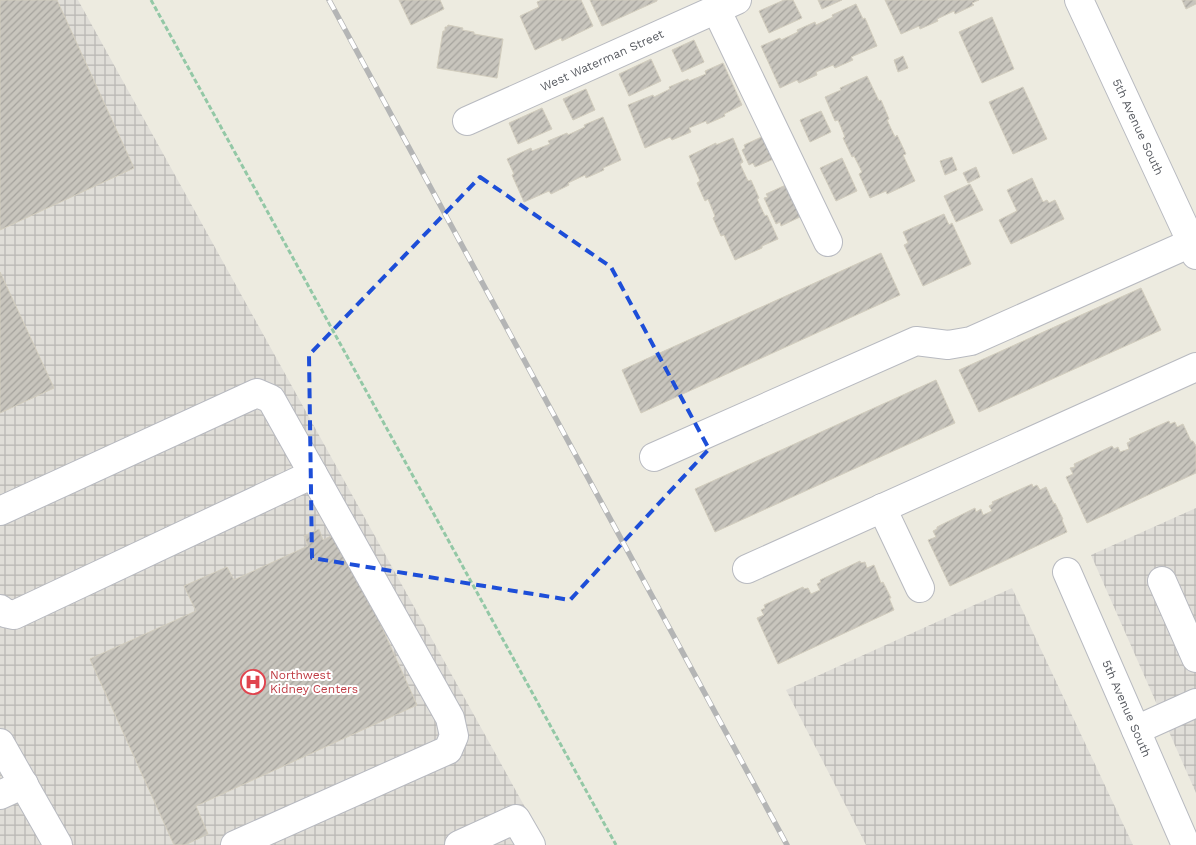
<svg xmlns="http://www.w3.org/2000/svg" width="1196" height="845" font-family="'Work Sans',sans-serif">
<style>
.industrial{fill:url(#industrial-grid)}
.building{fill:url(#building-hatch);stroke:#d2cdbe}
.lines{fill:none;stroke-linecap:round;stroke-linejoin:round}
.minor-casing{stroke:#b8bac0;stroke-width:30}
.path{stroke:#93c8a6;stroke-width:3;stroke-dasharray:5 2.5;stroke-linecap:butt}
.minor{stroke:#fff;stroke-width:28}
.rail-casing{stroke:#b4b5b5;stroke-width:5.5}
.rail{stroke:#fff;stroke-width:4;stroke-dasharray:11;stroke-linecap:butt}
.marked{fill:none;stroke:#1d4ed8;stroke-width:4;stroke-dasharray:10 6;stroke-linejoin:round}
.labels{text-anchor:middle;stroke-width:4;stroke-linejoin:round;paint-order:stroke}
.street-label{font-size:12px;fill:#595c62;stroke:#fff}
.health-label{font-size:12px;fill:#be3a42;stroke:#fff;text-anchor:start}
</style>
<defs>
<pattern id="industrial-grid" width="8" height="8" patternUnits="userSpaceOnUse" patternTransform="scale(1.25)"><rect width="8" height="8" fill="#e0ded8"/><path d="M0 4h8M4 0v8" fill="none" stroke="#b9b7b3"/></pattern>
<pattern id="building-hatch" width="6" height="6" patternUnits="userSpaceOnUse" patternTransform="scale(1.25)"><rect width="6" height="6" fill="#c8c5bd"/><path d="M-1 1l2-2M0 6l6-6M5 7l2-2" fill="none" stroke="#a5a39d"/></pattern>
</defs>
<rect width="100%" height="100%" fill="#edebe0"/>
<path class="industrial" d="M0 0H78L546 845H0Z
M1196 508V793L1091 555Z
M1012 588 1133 845H866L786 690Z"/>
<path class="building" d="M0 0H57L134 168 0 230Z
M399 0H440L444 9 411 25Z
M542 0H581L593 26 562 41 561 38 535 50 520 16 539 7 537 2Z
M590 0H657V1L602 26Z
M784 0H793L802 18 769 33 759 11Z
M818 0H842L822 9Z
M885 0H979L972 3 974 5 955 14 954 11 937 19 938 21 920 29 919 26 901 34Z
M1182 0H1196V4L1186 9Z
M856 4 863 19 865 18 877 46 851 57 853 60 835 68 833 65 816 72 817 75 799 83 797 80 780 88 761 46 780 38 781 40 798 32 797 30 815 22 816 25 833 17 832 15Z
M992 17 1014 69 982 83 959 32Z
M448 25 463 28 462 30 474 32V34L503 39 497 78 437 68 443 31H445V27H447Z
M694 40 704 62 682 72 672 50Z
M903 56 908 68 898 72 894 60Z
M651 59 661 81 629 96 619 74Z
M723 63 742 105 724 114 725 116 707 124 706 121 689 128 691 132 672 140 670 137 645 148 628 105 653 95 654 97 670 89 669 87 688 79 689 81 706 74 705 71Z
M867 76 879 101 881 100 889 119 887 120 895 137 897 135 906 154 903 155 915 181 887 194 886 191 870 198 859 174 862 172 854 156 852 157 843 138 845 137 838 120 835 121 825 97 841 90 840 88Z
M1023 87 1047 139 1013 154 989 102Z
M586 89 595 110 573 120 563 99Z
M542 108 552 129 518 144 509 123Z
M821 111 831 132 810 142 800 120Z
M603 117 621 160 603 168 604 170 586 178 585 175 568 183 569 185 551 194 549 191 524 202 512 175 514 174 507 159 531 148 532 151 550 144 548 141 567 133 568 135 585 127 584 125Z
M766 135 776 158 755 167 753 163 749 165 742 150 745 148 744 145Z
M733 138 743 162 740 164 748 181 751 180 759 198 757 199 765 216 767 215 778 239 762 246V248L735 260 724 235 721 236 713 218 715 216 708 199 705 201 697 183 700 181 689 156 716 143V145Z
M952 157 957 170 945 175 940 161Z
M842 158 857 191 836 201 820 168Z
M976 167 980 177 968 183 963 173Z
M1032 178 1043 202 1047 200 1049 203 1055 200 1064 219 1011 244 999 220 1017 211 1007 190Z
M788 184 802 216 781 226 780 222 776 224 764 198 768 197 766 194Z
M970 184 983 210 956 222 944 196Z
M944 214 949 225 952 223 971 264 923 286 904 245 908 243 903 232Z
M881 253 900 295 641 413 622 370Z
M0 272 54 388 0 413Z
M1141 288 1161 330 979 412 959 370Z
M936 380 955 423 715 532 695 489Z
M1169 421 1170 424 1175 422 1177 427 1183 424 1191 441H1193L1196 446V473L1087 523 1066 477 1073 474 1070 468 1075 467 1074 464 1112 446 1114 449 1118 447 1120 452 1129 449 1127 443 1131 441 1129 439Z
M1032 484 1033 487 1037 485 1040 490 1046 487 1054 504 1055 503 1063 519 1062 520 1067 532 950 586 928 540 936 537 933 531 937 529V527L975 508 976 512 981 509 983 515 992 511 989 506 993 504 992 502Z
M319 529 323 540 339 532 417 705 196 806 208 834 185 845H174L90 659 196 611 184 586 227 567 234 580 308 546 304 536Z
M860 561 861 563 865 562 867 568 874 565 881 583 883 582 891 598H889L894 610 778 664 757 618 764 615 761 610 765 608 764 605 803 587 804 589 808 588 811 594 820 590 817 584 821 582 820 580Z"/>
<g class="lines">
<defs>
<g id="minor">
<path id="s1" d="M1079 0 1189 237 1196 255"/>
<path d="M716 9 828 242"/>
<path id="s2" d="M467 121 737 0"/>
<path d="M654 457 916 341 948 345 971 341 1191 243"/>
<path d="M882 508 920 588"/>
<path d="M0 511 257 393 271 399 450 718 454 736 448 750 235 845"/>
<path d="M747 569 1196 367"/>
<path id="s3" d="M1067 572 1186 845"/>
<path d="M1162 581 1196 658"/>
<path d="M0 609 5 613 14 615 313 474"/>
<path d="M1136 730 1196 703"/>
<path d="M0 743 58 845"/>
<path d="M0 795 24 784"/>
<path d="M459 845 516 819 531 845"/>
</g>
</defs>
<use href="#minor" class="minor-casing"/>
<path class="path" d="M151 0 616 845"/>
<use href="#minor" class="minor"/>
<defs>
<path id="rail" d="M329 0 787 845"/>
</defs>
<use href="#rail" class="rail-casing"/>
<use href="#rail" class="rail"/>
</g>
<path class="marked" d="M480 177 611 267 709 449 570 600 312 558 309 355Z"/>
<defs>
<symbol id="hospital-ring" viewBox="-11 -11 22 22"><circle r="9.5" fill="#fff" stroke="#e0444e" stroke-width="1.5"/><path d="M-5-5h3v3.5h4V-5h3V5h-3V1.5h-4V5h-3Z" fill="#e0444e"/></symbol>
</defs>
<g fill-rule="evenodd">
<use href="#hospital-ring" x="239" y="668" width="28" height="28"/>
</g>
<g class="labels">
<g class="street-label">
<text dy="4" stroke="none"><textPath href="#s2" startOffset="148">West Waterman Street</textPath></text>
<text dy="4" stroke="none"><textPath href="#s1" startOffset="140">5th Avenue South</textPath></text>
<text dy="4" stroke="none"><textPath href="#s3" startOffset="149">5th Avenue South</textPath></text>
</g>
<g class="health-label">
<text x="270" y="679">Northwest<tspan x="270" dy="14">Kidney Centers</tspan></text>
</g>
</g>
</svg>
